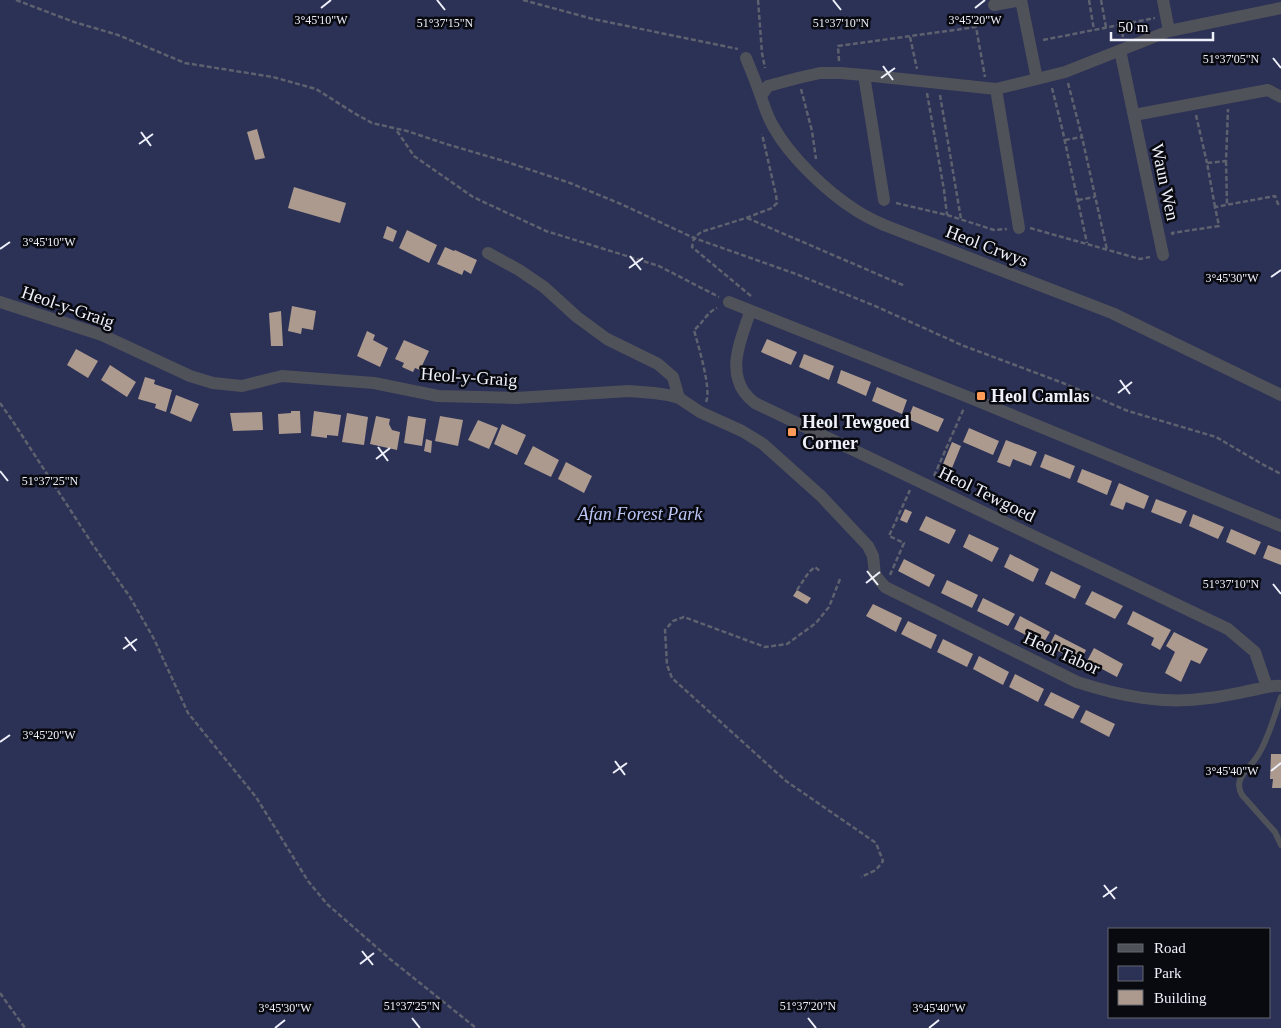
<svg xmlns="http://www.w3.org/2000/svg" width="1281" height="1028" font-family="'Times New Roman',serif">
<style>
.green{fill:#2c3156;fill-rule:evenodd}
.building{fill:#ad9a8f}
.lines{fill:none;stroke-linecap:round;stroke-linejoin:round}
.path{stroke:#5e616e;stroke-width:2.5;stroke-dasharray:5 2.5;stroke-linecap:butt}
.lane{stroke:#505259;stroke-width:6}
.street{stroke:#505259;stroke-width:12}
.ticks{fill:none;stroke:#eef0fa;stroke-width:2}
.poi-dot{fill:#ff9b59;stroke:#080a10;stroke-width:2}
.labels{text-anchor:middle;stroke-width:5;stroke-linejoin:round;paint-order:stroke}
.street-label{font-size:18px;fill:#eef0fa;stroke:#080a10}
.poi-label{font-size:18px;font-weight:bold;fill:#eef0fa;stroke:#080a10;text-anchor:start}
.park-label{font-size:18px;font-style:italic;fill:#bcc6f7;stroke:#080a10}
.ticks-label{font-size:12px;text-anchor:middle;fill:#eef0fa;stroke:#080a10;stroke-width:5;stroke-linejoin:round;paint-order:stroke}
</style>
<rect width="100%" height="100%" fill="#1c1f2e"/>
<path class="green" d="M0 0H1281V1028H0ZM1110 929H1270V1017H1110Z"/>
<path class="building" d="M257 129 265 158 255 160 247 132Z
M294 187 346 203 340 223 288 208Z
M387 226 397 231 393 242 383 238Z
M407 230 437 245 429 263 399 248Z
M445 247 454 251 455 250 477 260 471 274 464 270 462 275 437 264Z
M292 306 316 311 313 330 302 328 301 334 288 331Z
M281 311 283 346H271L269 313Z
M367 331 375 335 373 340 388 348 380 367 357 356Z
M767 339 797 352 791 365 761 352Z
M404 340 429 351 420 370 415 368 413 372 402 367 404 363 395 359Z
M76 349 98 361 88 378 67 365Z
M804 354 834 366 829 380 799 367Z
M110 365 136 382 127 397 101 380Z
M841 370 871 382 866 396 837 383Z
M145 377 155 380 154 384 172 390 166 412 155 408 156 404 138 399Z
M877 387 907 400 902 414 872 401Z
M176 395 199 404 191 422 170 413Z
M913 406 944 419 938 432 908 419Z
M291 411H300L301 433 279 434 278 414 291 413Z
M314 411 341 415 338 436 327 435V438L311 436Z
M262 412 263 430 233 431 230 413Z
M347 413 368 417 364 445 342 442Z
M376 416 390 419 389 424 392 430 400 432 397 450 370 444Z
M408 416 426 419 422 446 404 443Z
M440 416 463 420 458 446 435 441Z
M478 420 498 428 489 449 468 440Z
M502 424 526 435 517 455 494 444Z
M969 428 999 441 993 455 963 442Z
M426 439 432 441 431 453 424 451Z
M1006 440 1037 452 1031 466 1013 459 1010 467 997 462Z
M952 442 961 446 952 468 943 464Z
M533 446 559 460 551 477 524 464Z
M1045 454 1075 466 1070 479 1040 467Z
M566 462 592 476 584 493 558 479Z
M1082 469 1112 481 1107 495 1077 482Z
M1119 483 1149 496 1144 509 1126 502 1123 510 1110 505Z
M1156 499 1187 511 1181 524 1151 512Z
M905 509 912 512 907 523 900 520Z
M1193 514 1224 527 1218 539 1189 526Z
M926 516 956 530 949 544 919 530Z
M1231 529 1261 542 1255 555 1226 542Z
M969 534 999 548 992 562 963 547Z
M1268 545 1281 550V565L1263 558Z
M1010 554 1039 569 1033 582 1004 567Z
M904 559 935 575 929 587 898 571Z
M1051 571 1081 586 1075 599 1045 584Z
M947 580 978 595 972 608 941 593Z
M797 590 811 598 807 604 793 596Z
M1092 591 1123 606 1115 619 1085 604Z
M983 598 1015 614 1008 626 977 611Z
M873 604 902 618 896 632 866 616Z
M1133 611 1171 630 1160 650 1151 645 1154 638 1127 624Z
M1020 616 1050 632 1043 644 1014 629Z
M908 621 937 635 931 649 901 634Z
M1174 632 1208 649 1200 664 1191 660 1181 682 1165 673 1175 652 1166 646Z
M1055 634 1086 650 1080 663 1049 646Z
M943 639 973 654 967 667 937 652Z
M1094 648 1123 664 1117 677 1087 661Z
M979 656 1009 672 1003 685 973 669Z
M1015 674 1044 689 1038 702 1009 687Z
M1051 692 1080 706 1073 719 1044 705Z
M1086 710 1115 724 1109 737 1080 722Z
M1271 754H1281V788H1272L1273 779H1270Z"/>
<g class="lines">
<path class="path" d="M16 0 74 22 118 35 185 63 273 77 316 89 354 113 372 123 407 131 446 144 504 161 570 183 621 204 694 238 796 274 875 306 964 346 1063 383 1128 411 1216 437 1262 464 1281 474
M523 0 593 19 738 49
M758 0 762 53 765 68
M1089 0 1094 30
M1101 0 1106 27
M1121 25 1123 37
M910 37 917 69
M1043 40 1155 18
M839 61 838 46 976 27 985 77
M1068 83 1082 137 1107 250
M1052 88 1062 128 1087 243
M801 89 812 131 816 159
M927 93 944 190 947 215
M940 95 961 219
M1196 115 1207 163
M397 131 414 156 473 197 546 231 659 266 719 297
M1065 140 1082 137
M1226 161 1227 205
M1078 200 1095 197
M896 203 947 215 994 230 1007 229
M1215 207 1207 163 1226 161 1228 109
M747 218 905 286
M1030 228 1140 259 1150 257
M1173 235 1172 233 1219 226 1215 207 1275 196 1278 204H1281
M751 296 692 247 694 238 701 232 746 218 772 208 777 203 776 195 762 134
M706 402C712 390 698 345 694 330 703 323 707 312 717 308
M0 403 12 420 93 545 130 597 154 639 188 713 256 797 308 881 327 904 390 959 476 1028
M934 476 964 408
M890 575 904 543 889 536 910 490
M840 579 829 607 816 623 787 644 765 647 684 617 673 621 665 630 667 665 672 678 786 781 876 843 883 861 876 870 861 877
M797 590 809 572 815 567 821 572
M0 993 25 1028"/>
<path class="lane" d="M1281 697C1275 714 1268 740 1258 755 1253 764 1244 770 1240 780 1238 786 1239 790 1242 795L1275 832 1281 845"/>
<path class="street" d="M1163 0 1169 31
M994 5 1021 0 1037 79
M1120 50 1163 255
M746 58C751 70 756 82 760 94 764 105 767 116 773 126 790 157 827 192 857 211 865 216 875 221 884 225L1112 313 1281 395
M864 75 884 200
M996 89 1019 228
M761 96 768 86 798 78 820 73H840L864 75 996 89 1065 72 1169 31 1281 8
M1134 115 1268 90 1281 97
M488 253 519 270 544 287 577 317 607 339 658 364 673 377 679 398
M0 302 102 335 190 376 213 383 242 386 282 376 374 383 438 396 516 398 629 391 654 393 668 395 679 398 700 412 742 431 763 444 821 496 868 546 873 556 875 575 885 587 1077 682C1120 696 1164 705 1209 698 1226 696 1242 692 1258 689 1266 687 1274 685 1281 686
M729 302 968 397 1281 526
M750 312C742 337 727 367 744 392 747 396 751 400 755 403L1228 629 1255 652 1267 687"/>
</g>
<path class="ticks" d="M437 0 445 10M833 0 841 10M321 8 331 0M975 8 985 0M1273 58 1281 68M883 66 893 80M881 78 895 68M141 132 151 146M139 144 153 134M0 249 10 242M630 256 641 270M629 268 643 258M1271 277 1281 270M1120 380 1130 394M1118 393 1132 382M378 447 388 461M376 459 390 448M0 471 8 481M867 571 878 585M866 583 880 572M1273 584 1281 594M125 637 136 651M123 649 137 639M0 742 10 735M615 761 625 775M1271 771 1281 763M613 773 627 763M1104 885 1115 899M1103 897 1117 887M362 951 373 965M360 964 374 953M412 1018 420 1028M808 1018 816 1028M275 1028 285 1020M929 1028 939 1020"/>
<g class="poi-dot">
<rect x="976" y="391" width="10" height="10" rx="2.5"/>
<rect x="787" y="427" width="10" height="10" rx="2.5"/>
</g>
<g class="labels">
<g class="street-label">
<text transform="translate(1165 182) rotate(78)" y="6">Waun Wen</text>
<text transform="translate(987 246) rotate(21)" y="6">Heol Crwys</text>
<text transform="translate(68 307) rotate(19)" y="6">Heol-y-Graig</text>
<text transform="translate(469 377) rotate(4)" y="6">Heol-y-Graig</text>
<text transform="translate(987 494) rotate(26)" y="6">Heol Tewgoed</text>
<text transform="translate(1062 653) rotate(24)" y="6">Heol Tabor</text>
</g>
<g class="poi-label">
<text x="991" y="402">Heol Camlas</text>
<text x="802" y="428">Heol Tewgoed<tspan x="802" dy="21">Corner</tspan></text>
</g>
<g class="park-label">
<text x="640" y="520">Afan Forest Park</text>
</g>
</g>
<g class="ticks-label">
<text x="321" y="24">3°45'10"W</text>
<text x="975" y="24">3°45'20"W</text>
<text x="445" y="27">51°37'15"N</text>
<text x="841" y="27">51°37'10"N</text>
<text x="1231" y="63">51°37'05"N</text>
<text x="49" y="246">3°45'10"W</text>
<text x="1232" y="282">3°45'30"W</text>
<text x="50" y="485">51°37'25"N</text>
<text x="1231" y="588">51°37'10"N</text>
<text x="49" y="739">3°45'20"W</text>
<text x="1232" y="775">3°45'40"W</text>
<text x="412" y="1010">51°37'25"N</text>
<text x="808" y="1010">51°37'20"N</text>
<text x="285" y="1012">3°45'30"W</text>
<text x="939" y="1012">3°45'40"W</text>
</g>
<rect x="1108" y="928" width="162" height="90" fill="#080a10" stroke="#64666e"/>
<rect x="1118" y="944" width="25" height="8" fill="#505259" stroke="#64666e"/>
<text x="1154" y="953" font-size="15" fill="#eef0fa">Road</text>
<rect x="1118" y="966" width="25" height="15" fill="#2c3156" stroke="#64666e"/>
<text x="1154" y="978" font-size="15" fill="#eef0fa">Park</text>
<rect x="1118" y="990" width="25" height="15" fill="#ad9a8f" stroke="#64666e"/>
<text x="1154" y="1003" font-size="15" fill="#eef0fa">Building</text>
<path d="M1111 32v8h102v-8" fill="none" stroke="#eef0fa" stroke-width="2.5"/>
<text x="1118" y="32" font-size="15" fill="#eef0fa" stroke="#080a10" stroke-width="4" paint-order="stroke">50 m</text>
</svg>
